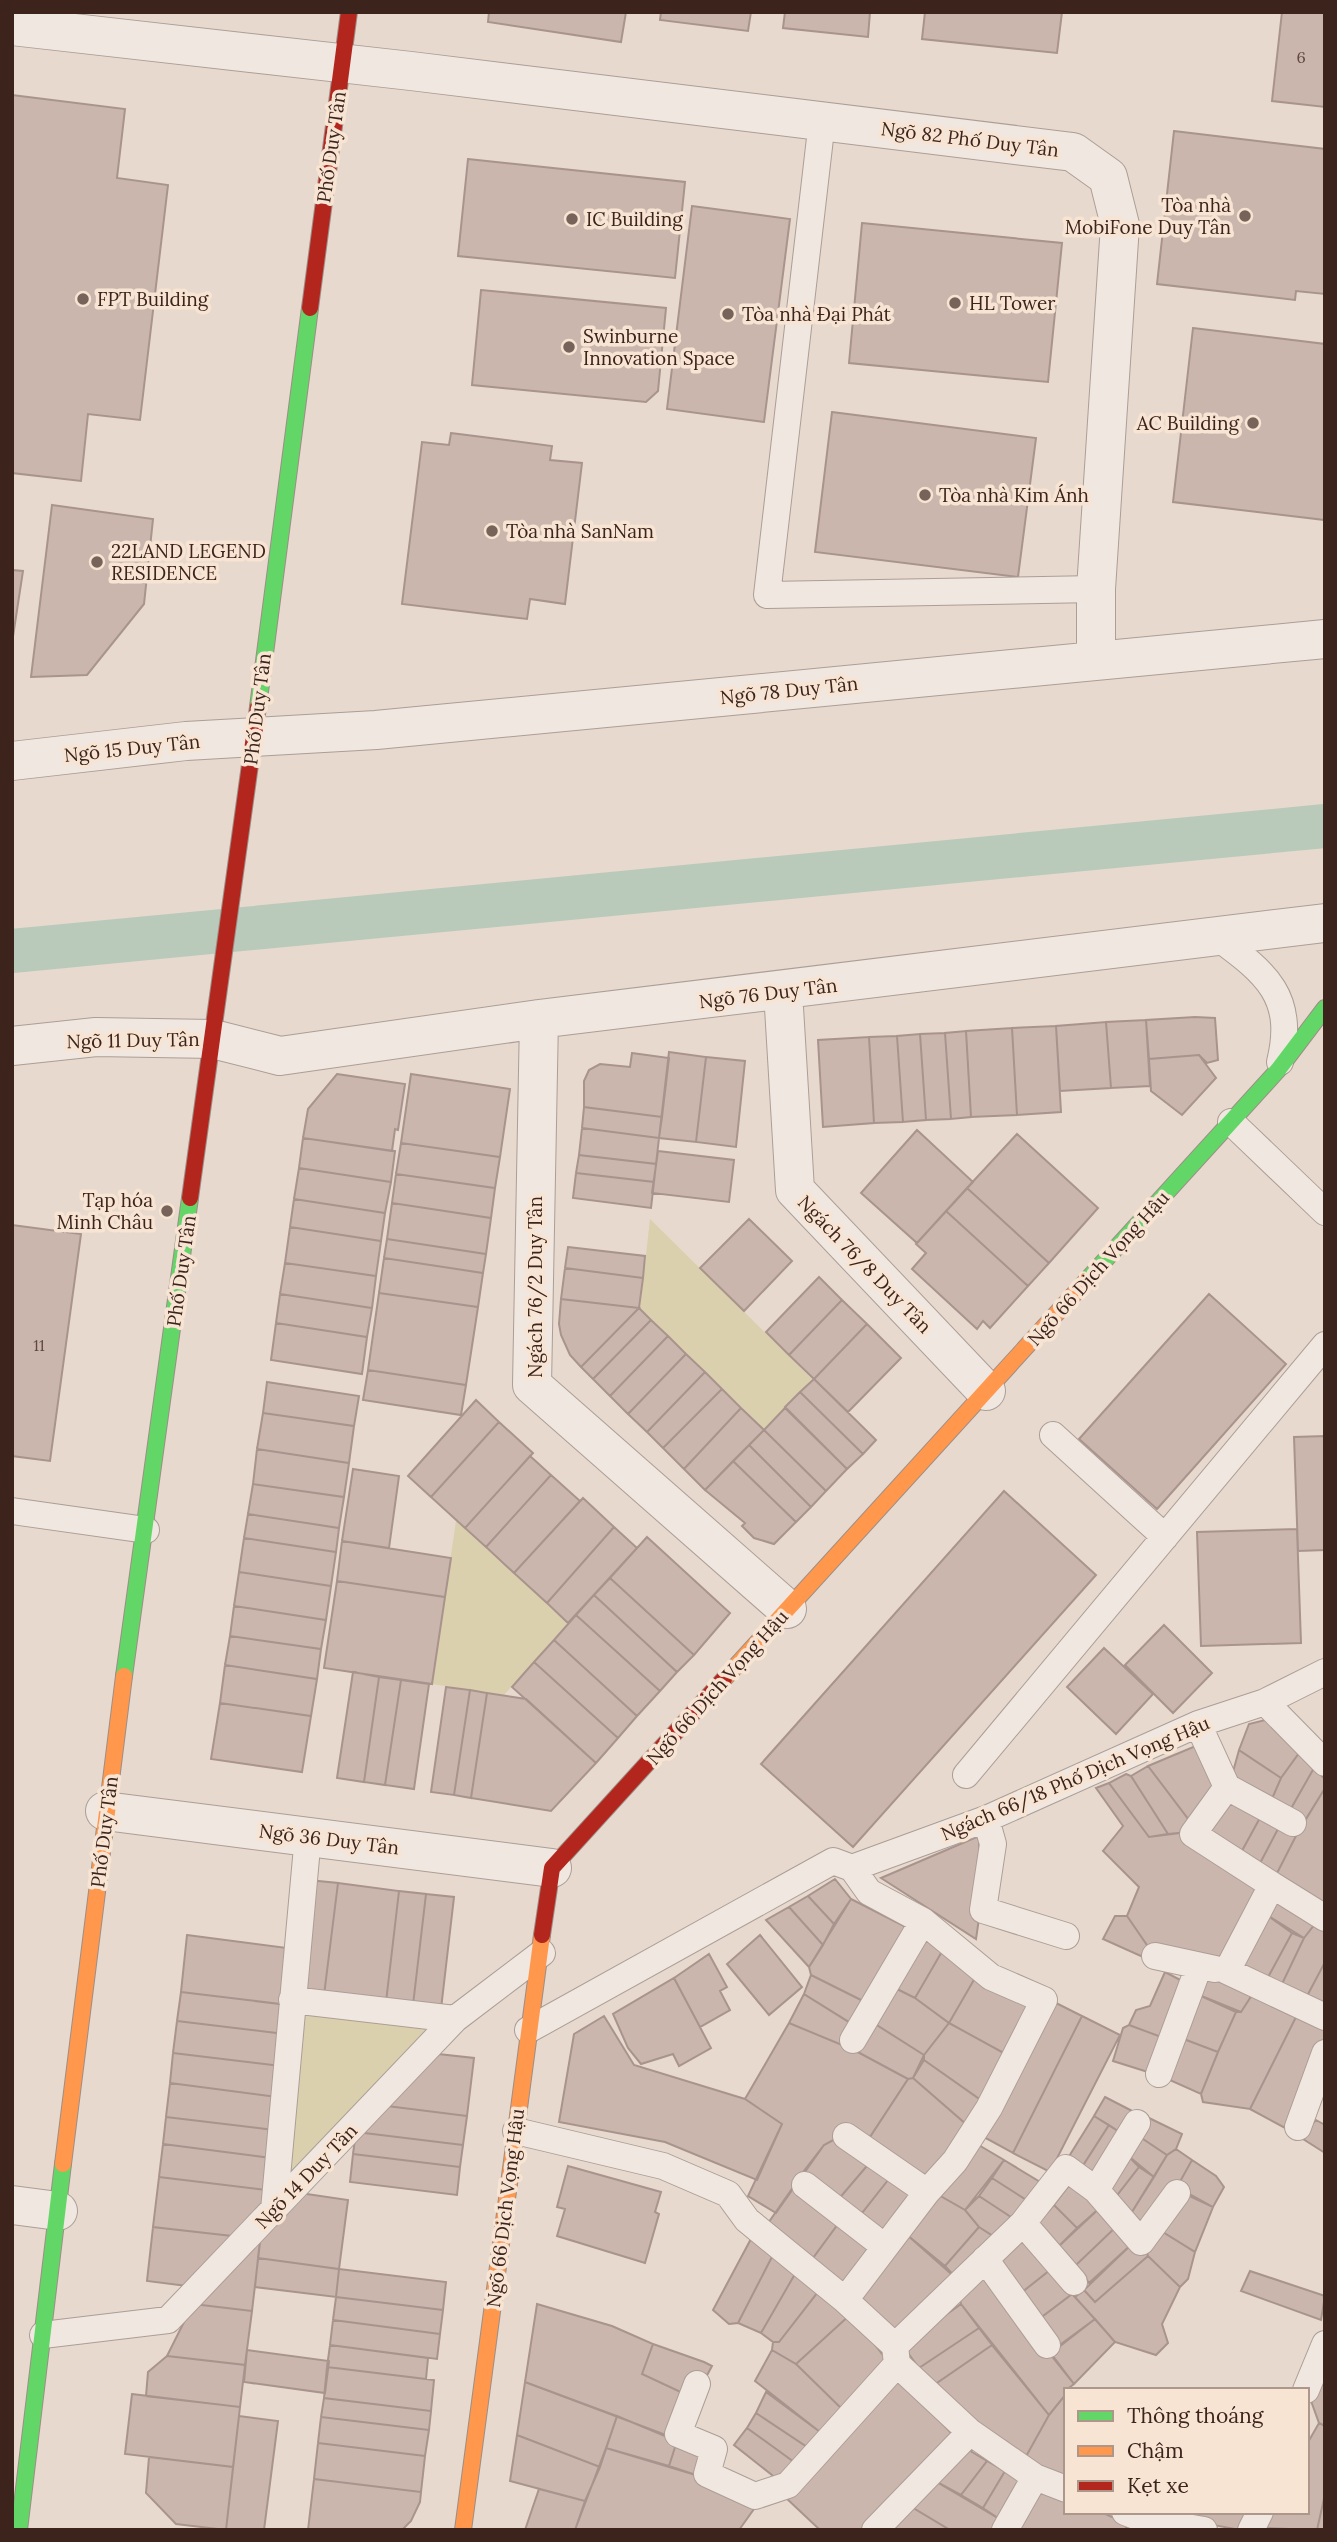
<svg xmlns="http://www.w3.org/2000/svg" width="1337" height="2542" font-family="Lora,serif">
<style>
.green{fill:#dbd0ae}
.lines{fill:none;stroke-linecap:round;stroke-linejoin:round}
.canal{stroke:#b9cabb;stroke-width:44}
.building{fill:#cbb6ae;stroke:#a8948c;stroke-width:2}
.lane-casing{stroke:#ac9e96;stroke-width:28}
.street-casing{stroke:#ac9e96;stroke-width:40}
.fast-casing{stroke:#9c8e86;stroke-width:18}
.slow-casing{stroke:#9c8e86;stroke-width:18}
.jam-casing{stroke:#9c8e86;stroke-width:18}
.lane{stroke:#efe7e0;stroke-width:26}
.street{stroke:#efe7e0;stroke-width:38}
.fast{stroke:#63d668;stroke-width:16}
.slow{stroke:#ff974d;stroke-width:16}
.jam{stroke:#b3261e;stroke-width:16}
.poi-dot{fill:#78635b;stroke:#f8e4d3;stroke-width:2.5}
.labels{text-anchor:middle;stroke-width:7;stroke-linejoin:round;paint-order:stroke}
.number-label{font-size:16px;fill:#604841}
.street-label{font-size:19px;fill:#3c241d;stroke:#f8e4d3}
.poi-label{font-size:19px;fill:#3c241d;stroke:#f8e4d3;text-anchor:start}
</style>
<rect width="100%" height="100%" fill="#e7d9cd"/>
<path class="green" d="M650 1219 812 1379 764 1429 640 1308Z
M456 1521 568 1623 504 1695 432 1684Z
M298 2007 443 2024 279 2199Z"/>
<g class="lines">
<path class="canal" d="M12 951 1325 826"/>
</g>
<path class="building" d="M489 12H626L621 42 488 22Z
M661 12H751L748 31 660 20Z
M785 12H870L868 37 783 28Z
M925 12H1062L1057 53 922 39Z
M1282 12H1325V107L1272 101Z
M12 95 125 109 117 178 168 185 140 420 88 414 81 481 12 473Z
M1174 131 1325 149V294L1296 291 1295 300 1157 284Z
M468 159 685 182 675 278 458 256Z
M692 206 790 219 764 422 667 409Z
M862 223 1062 243 1048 382 849 363Z
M481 290 666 308 658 391 646 402 472 385Z
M1193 328 1325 344V520L1173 502Z
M832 412 1036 438 1018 577 815 552Z
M451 433 552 446 550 460 582 463 565 604 530 599 527 619 402 604 422 442 449 445Z
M52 505 153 519 144 604 87 675 31 677Z
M12 570 23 571 12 643Z
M1195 1017 1215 1018 1218 1060 1207 1063 1199 1055 1149 1059 1146 1020Z
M1146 1020 1150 1086 1111 1088 1106 1022Z
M1106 1022 1111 1088 1060 1091 1056 1026Z
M1056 1026 1061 1112 1017 1115 1012 1028Z
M1012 1028 1017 1115 971 1117 966 1031Z
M966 1031 971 1117 951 1119 945 1033Z
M945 1033 951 1119 926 1120 920 1034Z
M920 1034 926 1120 903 1122 897 1036Z
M897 1036 903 1122 874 1123 869 1037Z
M869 1037 874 1123 823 1127 818 1040Z
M669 1052 706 1057 696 1142 659 1138Z
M632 1053 669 1058 662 1117 584 1107V1081L589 1070 600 1064 630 1067Z
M1199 1055 1216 1078 1182 1115 1151 1091 1149 1059Z
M706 1057 745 1061 736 1147 696 1142Z
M337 1074 405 1084 398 1130 395 1129 392 1151 303 1138 308 1109Z
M411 1074 510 1089 500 1157 401 1143Z
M584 1107 662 1117 659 1138 582 1128Z
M582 1128 659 1138 656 1164 579 1155Z
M917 1130 973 1182 917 1243 861 1193Z
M1017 1134 1098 1208 1049 1263 967 1188Z
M303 1138 395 1151 391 1182 299 1168Z
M401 1143 500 1157 495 1188 396 1174Z
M658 1151 734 1160 729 1202 652 1193Z
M579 1155 656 1164 654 1182 576 1173Z
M299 1168 391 1182 385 1213 294 1199Z
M576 1173 654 1182 651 1208 573 1198Z
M396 1174 495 1188 491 1218 392 1203Z
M967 1188 1049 1263 1028 1286 946 1211Z
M294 1199 385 1213 381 1241 290 1227Z
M392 1203 491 1218 486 1254 387 1239Z
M946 1211 1028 1286 990 1328 983 1321 977 1329 912 1269 926 1253 916 1244Z
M749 1219 792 1261 744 1311 700 1268Z
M12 1225 81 1234 50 1461 12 1456Z
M290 1227 381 1241 376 1276 285 1263Z
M387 1239 486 1254 483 1273 384 1258Z
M568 1247 645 1256 643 1278 565 1268Z
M384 1258 483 1273 478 1307 379 1293Z
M285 1263 376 1276 372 1308 280 1294Z
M565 1268 643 1278 639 1308 561 1299Z
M819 1277 842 1300 789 1355 766 1332Z
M379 1293 478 1307 466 1385 368 1370Z
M280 1294 372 1308 367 1337 276 1323Z
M1209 1294 1286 1364 1157 1509 1079 1439Z
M561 1299 639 1308 581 1367 570 1355 561 1335 559 1324Z
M842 1300 867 1324 814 1379 789 1355Z
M639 1308 651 1320 593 1379 581 1367Z
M651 1320 668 1336 610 1396 593 1379Z
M276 1323 367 1337 362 1374 271 1360Z
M867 1324 901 1358 848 1412 814 1379Z
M668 1336 686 1354 628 1414 610 1396Z
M686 1354 705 1372 647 1432 628 1414Z
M368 1370 466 1385 461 1415 363 1400Z
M705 1372 722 1389 663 1448 647 1432Z
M814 1379 876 1440 863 1454 800 1392Z
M267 1382 359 1396 354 1426 263 1413Z
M722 1389 741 1408 684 1469 663 1448Z
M800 1392 863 1454 847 1469 785 1407Z
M476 1400 499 1422 431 1497 408 1476Z
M741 1408 764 1430 705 1490 684 1469Z
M785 1408 847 1469 826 1491 764 1430Z
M263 1413 354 1426 349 1463 257 1449Z
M499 1422 533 1453 465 1528 431 1497Z
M764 1430 826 1491 811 1507 749 1445Z
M1325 1436V1550L1298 1551 1294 1437Z
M749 1445 811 1507 796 1522 733 1461Z
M257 1449 349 1463 344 1497 253 1484Z
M530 1456 551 1475 486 1547 465 1528Z
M733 1461 796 1522 774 1544 754 1538 742 1526 745 1523 705 1490Z
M353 1469 399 1476 389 1548 342 1541Z
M551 1475 580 1501 514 1573 486 1547Z
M253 1484 344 1497 339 1528 248 1514Z
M1004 1491 1096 1575 853 1847 761 1764Z
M583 1498 614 1527 547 1603 514 1573Z
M248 1514 339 1528 336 1552 244 1538Z
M614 1527 637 1548 568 1623 547 1603Z
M1297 1529 1301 1643 1201 1646 1197 1532Z
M647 1537 730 1613 694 1655 610 1578Z
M244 1538 336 1552 331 1586 239 1572Z
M342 1541 451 1558 445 1597 337 1581Z
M239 1572 331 1586 326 1620 234 1606Z
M610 1578 694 1655 677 1672 594 1595Z
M337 1581 445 1597 432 1684 324 1668Z
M594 1595 677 1672 660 1691 576 1615Z
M234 1606 326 1620 321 1649 230 1636Z
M576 1615 660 1691 637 1716 554 1640Z
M1164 1625 1212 1673 1173 1713 1125 1665Z
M230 1636 321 1649 317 1679 225 1665Z
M554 1640 637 1716 618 1738 534 1662Z
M1104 1648 1153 1694 1116 1734 1067 1687Z
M534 1662 618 1738 596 1763 512 1687Z
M225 1665 317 1679 311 1716 220 1703Z
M353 1672 379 1677 364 1782 337 1778Z
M379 1677 401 1680 385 1785 364 1782Z
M401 1680 429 1684 414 1789 385 1785Z
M446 1687 470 1690 454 1795 431 1792Z
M470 1690 487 1693 471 1798 454 1795Z
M487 1693 526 1699 596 1763 551 1811 471 1798Z
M220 1703 311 1716 302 1772 211 1759Z
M1269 1719 1299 1753 1281 1778 1239 1750 1249 1724Z
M1198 1745 1219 1786 1192 1824 1148 1766Z
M1239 1750 1281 1778 1271 1801 1231 1779Z
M1299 1753 1314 1768 1289 1812 1271 1801 1281 1778Z
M1148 1766 1192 1824 1188 1832 1168 1834 1131 1776Z
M1314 1768 1325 1779V1788L1304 1822 1289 1812Z
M1126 1774 1131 1776 1168 1834 1149 1837 1109 1783Z
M1109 1783 1149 1837 1188 1832 1263 1886 1222 1964 1149 1948 1127 1916 1139 1887 1103 1851 1123 1826 1096 1788Z
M1325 1788V1909L1274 1879 1297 1834Z
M1227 1796 1261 1816 1238 1858 1201 1835Z
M1261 1816 1279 1827 1257 1869 1238 1858Z
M1279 1827 1297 1834 1274 1879 1257 1869Z
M979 1836 980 1912 976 1939 881 1878Z
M835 1879 851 1899 834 1924 808 1896Z
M308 1880 338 1883 324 1995 295 1991Z
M338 1883 399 1891 386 2002 324 1995Z
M399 1891 426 1894 413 2005 386 2002Z
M426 1894 454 1897 441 2009 413 2005Z
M1278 1895 1318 1920 1304 1938 1267 1915Z
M808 1896 834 1924 823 1945 789 1907Z
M851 1899 910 1929 865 2002 811 1975 809 1967Z
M789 1907 823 1945 809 1967 766 1920Z
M1267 1915 1292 1933 1266 1981 1238 1966Z
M1115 1916H1127L1149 1948 1143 1957 1103 1939Z
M1318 1920 1325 1925V1962L1306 1998 1281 1986 1304 1938Z
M1292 1933 1304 1938 1281 1986 1266 1981Z
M187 1935 295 1949 288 2005 181 1992Z
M760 1935 802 1987 769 2015 727 1964Z
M923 1935 944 1948 915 1998 893 1987Z
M944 1948 975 1978 949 2023 915 1998Z
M709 1954 727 1987 720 1991 730 2010 700 2027 674 1978Z
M1325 1962V2006L1306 1998Z
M1165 1972 1188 1984 1164 2038 1129 2025 1136 2010 1150 2006Z
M1207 1974 1252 1995 1241 2012 1199 1995Z
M811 1975 865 2002 852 2024 804 1994Z
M674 1978 711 2048 679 2066 673 2054 641 2064 628 2048 613 2014Z
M975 1978 1034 2007 1011 2057 949 2023Z
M893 1987 915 1998 949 2023 924 2055 872 2022Z
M181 1992 288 2005 285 2034 177 2021Z
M804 1994 852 2024 842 2045 789 2023Z
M1199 1995 1236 2012 1218 2052 1181 2038Z
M1252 1995 1297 2015 1250 2109 1203 2102 1201 2094 1218 2052 1236 2012H1241Z
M1050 2000 1082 2016 1013 2153 982 2136Z
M1297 2015 1325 2027V2040L1289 2130 1250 2109Z
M604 2016 634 2065 745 2099 782 2124 757 2180 665 2142 559 2122 574 2034Z
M1082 2016 1120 2035 1050 2172 1013 2153Z
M177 2021 285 2034 281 2066 173 2053Z
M872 2022 924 2055 913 2078 908 2079 854 2050Z
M789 2023 854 2050 908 2079 866 2143 839 2137 824 2145 776 2213 748 2196 782 2124 745 2099Z
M949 2023 1011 2057 985 2103 924 2060V2055Z
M1129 2025 1164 2038 1151 2073 1113 2061 1123 2028Z
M1181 2038 1218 2052 1201 2094 1163 2077Z
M173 2053 281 2066 277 2097 170 2083Z
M429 2053 474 2058 467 2116 379 2105Z
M924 2060 985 2103 967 2125 913 2078Z
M913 2078 967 2125 925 2184 866 2143 908 2079Z
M170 2083 277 2097 274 2130 166 2117Z
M1105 2097 1138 2114 1124 2135 1094 2116Z
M379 2105 467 2116 463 2145 356 2132Z
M1094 2116 1109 2125 1082 2167 1068 2158Z
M166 2117 274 2130 271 2158 163 2144Z
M1147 2117 1182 2134 1176 2149 1167 2155 1137 2135Z
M1316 2120 1325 2125V2153L1300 2137Z
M1109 2125 1124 2135 1097 2177 1082 2167Z
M356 2132 463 2145 460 2167 353 2154Z
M1137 2135 1167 2155 1154 2177 1126 2154Z
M839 2137 872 2160 837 2201 800 2176 824 2145Z
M163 2144 271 2158 266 2190 159 2177Z
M977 2144 1004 2160 965 2210 937 2194Z
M1176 2149 1192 2160 1177 2187 1144 2229 1130 2215 1167 2155Z
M353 2154 460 2167 457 2195 350 2182Z
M1126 2154 1139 2167 1115 2198 1103 2185Z
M872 2160 892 2175 858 2218 837 2201Z
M1004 2160 1045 2185 1031 2203 992 2178Z
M1192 2160 1216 2176 1224 2187 1213 2207 1177 2187Z
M568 2166 661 2192 655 2212 659 2214 645 2263 557 2236 565 2209 557 2207Z
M1139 2167 1154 2177 1130 2215 1115 2198Z
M892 2175 918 2193 881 2238 858 2218Z
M1076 2176 1103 2205 1077 2228 1054 2205Z
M159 2177 266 2190 263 2216 241 2237 153 2227Z
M992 2178 1031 2203 1017 2221 979 2196Z
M794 2186 841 2220 810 2262 764 2229Z
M1181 2192 1213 2207 1195 2252 1158 2229Z
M300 2193 348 2200 339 2269 258 2258 261 2233Z
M937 2194 965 2210 979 2227 945 2266 906 2234Z
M979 2196 1017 2221 996 2238 979 2227 965 2210Z
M1054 2205 1077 2228 1058 2247 1036 2225Z
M1103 2205 1119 2224 1075 2266 1058 2247Z
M841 2220 876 2247 841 2288 810 2262Z
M1119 2224 1134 2242 1089 2283 1075 2266Z
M153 2227 241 2237 195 2287 147 2281Z
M979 2227 996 2238 958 2280 945 2266Z
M1158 2229 1195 2252 1188 2279 1180 2287 1148 2256 1144 2247Z
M261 2234 252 2311 193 2304Z
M906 2234 958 2280 897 2335 857 2293Z
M752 2237 775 2251 738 2323 729 2324 713 2310Z
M1025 2238 1050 2270 1021 2293 995 2263Z
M1134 2242 1144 2247 1148 2256 1095 2302 1084 2290Z
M775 2251 799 2267 761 2333 738 2323Z
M1148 2256 1180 2287 1162 2324 1168 2343 1156 2355 1115 2342 1075 2297 1084 2290 1095 2302Z
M258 2258 339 2269 336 2297 255 2287Z
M799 2267 821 2288 779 2342H773L761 2333Z
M339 2269 446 2282 443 2310 336 2297Z
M1050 2270 1072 2294 1039 2319 1021 2293Z
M989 2271 1074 2384 1066 2390V2394L1049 2415 961 2304 959 2295Z
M1250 2271 1325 2296 1321 2320 1241 2291Z
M821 2288 851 2314 796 2364 772 2350 773 2342H779Z
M1072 2294 1095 2319 1057 2347 1039 2319Z
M336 2297 443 2310 440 2334 333 2320Z
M193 2304 252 2311 245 2365 167 2356Z
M537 2304 612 2326 653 2344 642 2374 687 2395 671 2437 525 2382Z
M961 2304 979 2328 919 2368 903 2346Z
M851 2314 889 2363 843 2410 796 2364Z
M1095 2319 1115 2342 1074 2384 1050 2354Z
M333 2320 440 2334 437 2359 330 2345Z
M979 2328 992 2345 931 2387 919 2368Z
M653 2344 704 2362 712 2366 705 2379 687 2395 642 2374Z
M330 2345 428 2358 426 2379 327 2367Z
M992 2345 1049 2415 1024 2460 931 2387Z
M247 2350 329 2361 325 2393 244 2382Z
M772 2350 796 2364 843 2410 820 2432 755 2381Z
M167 2356 245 2365 240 2407 146 2396 148 2372Z
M327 2367 434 2380 431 2411 324 2398Z
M1325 2371V2426L1319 2423 1310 2398Z
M898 2376 955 2437 862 2530H820L785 2497Z
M525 2382 617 2416 600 2467 517 2435Z
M766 2392 820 2432 807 2447 756 2413Z
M132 2394 240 2407 233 2467 125 2454Z
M1066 2394V2480L1024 2460 1049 2415Z
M324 2398 431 2411 429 2430 321 2417Z
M756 2413 807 2447 794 2462 747 2428Z
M239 2416 278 2421 264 2530H226Z
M617 2416 677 2441 669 2466 606 2448Z
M321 2417 429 2430 425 2456 318 2443Z
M1319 2423 1325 2426V2494L1317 2530 1262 2528 1270 2512H1307V2444Z
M747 2428 794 2462 777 2479 734 2445Z
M517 2435 600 2467 585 2501 510 2481Z
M677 2441 706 2453 699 2476 669 2466Z
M318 2443 425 2456 421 2492 314 2479Z
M606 2448 699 2476 759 2502 739 2530H575Z
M967 2449 987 2461 961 2495 935 2481Z
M149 2457 233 2467 226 2530 176 2524 146 2493Z
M987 2461 1005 2471 983 2508 961 2495Z
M1005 2471 1025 2482 1001 2520 983 2508Z
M314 2479 421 2492 420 2502 411 2521 402 2530H308Z
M935 2481 1001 2520 995 2530H950L910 2506Z
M1039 2486 1066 2497V2512H1101L1128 2524 1125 2530H1014Z
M539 2489 585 2501 575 2530H525Z
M1325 2494V2530H1317Z
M910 2506 950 2530H885Z
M1195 2512H1251L1240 2530 1192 2521Z"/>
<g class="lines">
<defs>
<path id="lane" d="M822 121 767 595 1096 589
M1218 938C1266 973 1296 997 1280 1062
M1231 1122 1325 1212
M1053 1435 1165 1537
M12 1511 146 1530
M1265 1702 1325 1763
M1198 1724 1227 1787 1193 1834 1272 1885 1227 1971 1325 2017
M966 1775 1325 1345
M1227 1787 1293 1823
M986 1819 993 1844 983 1910 1066 1936
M852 1868 869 1892 923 1921 991 1977 1044 2000 989 2108 955 2161 927 2192 845 2300 895 2346 897 2364 970 2432 1035 2477 1066 2489
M1272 1885 1325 1918
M1155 1956 1215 1969
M292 2000 455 2019
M528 2030 833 1861 852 1868 986 1819 1198 1724 1265 1702 1325 1672
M853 2040 923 1921
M1159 2074 1199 1966
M1298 2127 1325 2053
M516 2131 663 2166 728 2194 747 2220 845 2300
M846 2136 927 2192
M805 2185 885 2247
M1096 2190 1137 2123
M274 2210 308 1836
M1023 2223 1074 2282
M985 2259 1047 2345
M43 2335 168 2320 455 2019 542 1953
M895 2346 1023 2223 1066 2168 1096 2190 1141 2242 1177 2193
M697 2384 678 2434 714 2449 707 2474 755 2496 788 2485 897 2364
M1306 2390 1325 2344
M1125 2512 1146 2520 1204 2530
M875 2530 970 2432
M1005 2530 1035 2477
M1251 2530 1260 2512"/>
<path id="street" d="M12 26 411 71 1073 152 1108 177 1120 225 1096 589V660
M12 761 186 741 376 730 1325 639
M783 991 795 1190 986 1391
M539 1019 532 1385 787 1609
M12 1046 96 1037 213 1039 280 1056 539 1019 1325 923
M105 1811 552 1868
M12 2205 58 2211"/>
<path id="fast" d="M258 707 310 308
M1086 1281 1278 1070 1325 1008
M124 1676 190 1198
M19 2530 63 2164"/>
<path id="slow" d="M724 1679 1086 1281
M63 2164 124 1676
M463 2530 542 1935"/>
<path id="jam" d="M310 308 349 12
M190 1198 258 707
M542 1935 552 1868 724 1679"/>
</defs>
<use href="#lane" class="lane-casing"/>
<use href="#street" class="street-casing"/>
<use href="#fast" class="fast-casing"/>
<use href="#slow" class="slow-casing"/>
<use href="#jam" class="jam-casing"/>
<use href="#lane" class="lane"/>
<use href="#street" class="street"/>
<use href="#fast" class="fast"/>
<use href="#slow" class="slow"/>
<use href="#jam" class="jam"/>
</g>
<g class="poi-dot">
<circle cx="1245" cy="216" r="7"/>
<circle cx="572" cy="219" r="7"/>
<circle cx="83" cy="299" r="7"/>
<circle cx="955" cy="303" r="7"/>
<circle cx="728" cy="314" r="7"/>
<circle cx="569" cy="347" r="7"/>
<circle cx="1253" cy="423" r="7"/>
<circle cx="925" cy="495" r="7"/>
<circle cx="492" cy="531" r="7"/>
<circle cx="97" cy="562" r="7"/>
<circle cx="167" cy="1211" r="7"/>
</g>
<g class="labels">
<g class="number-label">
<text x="1301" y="63">6</text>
<text x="39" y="1351">11</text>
</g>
<g class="street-label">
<text transform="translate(970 139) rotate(7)" y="7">Ngõ 82 Phố Duy Tân</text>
<text transform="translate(331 147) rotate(-82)" y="7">Phố Duy Tân</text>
<text transform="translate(789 690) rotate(-6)" y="7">Ngõ 78 Duy Tân</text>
<text transform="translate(257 709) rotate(-83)" y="7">Phố Duy Tân</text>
<text transform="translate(132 748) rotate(-6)" y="7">Ngõ 15 Duy Tân</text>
<text transform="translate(768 993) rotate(-7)" y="7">Ngõ 76 Duy Tân</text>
<text transform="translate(133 1040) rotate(-1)" y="7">Ngõ 11 Duy Tân</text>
<text transform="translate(865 1264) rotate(46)" y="7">Ngách 76/8 Duy Tân</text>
<text transform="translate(1098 1268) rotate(-48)" y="7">Ngõ 66 Dịch Vọng Hậu</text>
<text transform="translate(181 1271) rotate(-82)" y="7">Phố Duy Tân</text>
<text transform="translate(535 1287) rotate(-90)" y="7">Ngách 76/2 Duy Tân</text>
<text transform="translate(717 1687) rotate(-48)" y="7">Ngõ 66 Dịch Vọng Hậu</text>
<text transform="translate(1075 1778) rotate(-23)" y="7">Ngách 66/18 Phố Dịch Vọng Hậu</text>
<text transform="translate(104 1832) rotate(-83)" y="7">Phố Duy Tân</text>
<text transform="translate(329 1839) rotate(7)" y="7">Ngõ 36 Duy Tân</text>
<text transform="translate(306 2176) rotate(-46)" y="7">Ngõ 14 Duy Tân</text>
<text transform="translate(505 2208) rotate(-83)" y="7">Ngõ 66 Dịch Vọng Hậu</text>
</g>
<g class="poi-label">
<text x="1231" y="212" text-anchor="end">Tòa nhà<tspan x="1231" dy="22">MobiFone Duy Tân</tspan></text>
<text x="586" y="226">IC Building</text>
<text x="97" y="306">FPT Building</text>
<text x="969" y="310">HL Tower</text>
<text x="742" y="321">Tòa nhà Đại Phát</text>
<text x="583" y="343">Swinburne<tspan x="583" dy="22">Innovation Space</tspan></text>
<text x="1239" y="430" text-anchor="end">AC Building</text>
<text x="939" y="502">Tòa nhà Kim Ánh</text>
<text x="506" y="538">Tòa nhà SanNam</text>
<text x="111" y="558">22LAND LEGEND<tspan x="111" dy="22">RESIDENCE</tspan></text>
<text x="153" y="1207" text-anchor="end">Tạp hóa<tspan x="153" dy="22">Minh Châu</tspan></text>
</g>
</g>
<rect width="1337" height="2542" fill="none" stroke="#3c241d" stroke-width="28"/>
<rect x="1064" y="2388" width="245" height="126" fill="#f8e4d3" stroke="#ad978a" stroke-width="2"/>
<rect x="1078" y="2411" width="35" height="10" fill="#63d668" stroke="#ad978a" stroke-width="2"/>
<text x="1127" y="2423" font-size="21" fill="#3c241d">Thông thoáng</text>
<rect x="1078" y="2446" width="35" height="10" fill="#ff974d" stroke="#ad978a" stroke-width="2"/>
<text x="1127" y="2458" font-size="21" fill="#3c241d">Chậm</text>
<rect x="1078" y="2481" width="35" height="10" fill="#b3261e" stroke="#ad978a" stroke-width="2"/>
<text x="1127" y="2493" font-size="21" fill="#3c241d">Kẹt xe</text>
</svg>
